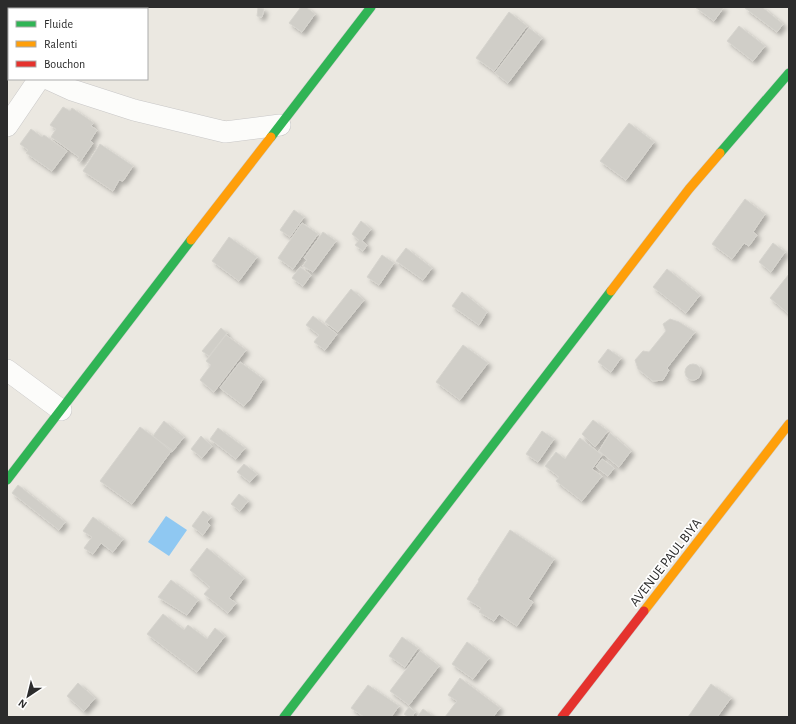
<svg xmlns="http://www.w3.org/2000/svg" width="796" height="724" font-family="'Alegreya Sans',sans-serif">
<style>
.water{fill:#8fc8f2}
.building{fill:#d0cec8;stroke:#d6d4ce;filter:url(#shadow)}
.lines{fill:none;stroke-linecap:round;stroke-linejoin:round}
.street-casing{stroke:#c8c7c7;stroke-width:22}
.fast-casing{stroke:#c8c7c7;stroke-width:10}
.slow-casing{stroke:#c8c7c7;stroke-width:10}
.jam-casing{stroke:#c8c7c7;stroke-width:10}
.street{stroke:#fcfcfa;stroke-width:21}
.fast{stroke:#30b455;stroke-width:9}
.slow{stroke:#ff9f0a;stroke-width:9}
.jam{stroke:#e5322d;stroke-width:9}
.labels{text-anchor:middle;stroke-width:3.5;stroke-linejoin:round;paint-order:stroke}
.street-label{font-size:14px;fill:#2c2c2c;stroke:#fff}
</style>
<defs>
<filter id="shadow"><feDropShadow dx="3.5" dy="3.5" stdDeviation="2" flood-color="#0004"/></filter>
</defs>
<rect width="100%" height="100%" fill="#ebe8e1"/>
<path class="water" d="M166 516 187 530 169 556 148 542Z"/>
<path class="building" d="M301 7H306L315 14 302 32 289 23Z
M695 7H724L714 21Z
M746 7H762L783 24 777 32 745 8Z
M258 8 264 9 262 17 257 16Z
M509 12 527 26 494 71 476 58Z
M739 26 765 46 753 61 727 41Z
M529 28 542 38 508 83 495 73Z
M63 107 70 111 72 108 94 123 91 126 97 130 90 141 93 143 80 162 77 160 79 157 51 137 56 129 50 125Z
M629 123 654 142 626 180 600 161Z
M31 129 42 137 44 135 67 151 52 171 26 153 28 150 20 144Z
M100 144 133 166 123 181 119 180 113 191 83 171Z
M745 199 765 214 753 232 757 235 749 246 744 243 732 259 712 244Z
M294 210 304 217 290 237 280 230Z
M361 221 371 229 362 241 367 245 363 251 355 245 359 240 352 234Z
M302 223 318 234 293 269 278 258Z
M323 232 336 241 313 272 303 266 307 260 304 258Z
M229 237 257 257 239 281 212 261Z
M773 243 785 252 771 272 759 262Z
M406 248 432 268 423 280 396 261Z
M382 255 394 263 379 285 367 277Z
M300 267 311 275 303 286 292 278Z
M667 269 700 295 686 313 653 287Z
M789 274V314L770 298Z
M351 289 364 300 338 332 325 322Z
M462 292 487 312 479 325 452 306Z
M313 316 337 334 325 350 314 342 319 335 306 325Z
M670 319 679 322 695 332 667 368 669 370 663 380 653 381 638 369 635 360 643 351 649 352 666 331 663 324Z
M221 328 227 333 209 356 202 351Z
M226 335 246 350 214 392 200 380 211 365 206 361Z
M463 345 488 363 460 400 436 382Z
M608 349 621 358 611 372 598 362Z
M240 362 263 379 249 401H248L244 406 220 388Z
M685 372a8 8 0 1 1 16 0a8 8 0 1 1-16 0Z
M593 420 608 431 595 447 582 434Z
M164 421 184 437 172 452 153 436Z
M140 427 172 450 132 504 100 481Z
M218 428 245 448 236 459 210 439Z
M542 431 554 439 538 462 526 454Z
M610 433 631 451 619 467 599 451Z
M201 436 212 446 202 458 191 449Z
M580 438 602 455 592 469 602 476 582 501 556 481 559 477 545 466 556 452 565 459Z
M602 459 614 468 608 476 596 467Z
M244 464 257 474 250 482 237 472Z
M18 485 65 522 59 530 12 493Z
M239 494 248 501 240 511 231 504Z
M203 511 211 517 207 522 210 525 203 535 192 526Z
M93 517 123 539 113 552 101 543 93 554 84 548 92 537 83 531Z
M510 530 554 559 528 599 533 602 517 626 499 614 494 621 479 612 481 608 467 599 479 581 478 580Z
M207 548 244 578 229 598 236 603 228 613 204 594 210 587 190 570Z
M171 580 198 600 187 615 158 597Z
M163 614 184 630 188 625 207 639 215 628 225 636 197 672 147 634Z
M402 637 418 648 405 667 389 656Z
M467 642 489 658 473 679 452 664Z
M420 651 439 666 409 705 390 691Z
M460 678 500 708 493 717H445L457 701 448 695Z
M78 683 95 698 84 711 67 696Z
M711 684 731 698 717 717H688Z
M368 685 399 706 391 717H364L351 708Z
M409 707 415 712 412 717H408L404 714Z
M423 709 433 716V717H417Z"/>
<g class="lines">
<defs>
<path id="street" d="M7 60 9 61
M48 79 72 90 134 110 225 132 280 125
M7 126 39 79
M7 370 61 410"/>
<path id="fast" d="M271 137 371 7
M720 153 789 73
M7 480 191 240
M284 717 611 291"/>
<path id="slow" d="M191 240 271 137
M611 291 689 189 720 153
M644 611 789 424"/>
<path id="jam" d="M562 717 644 611"/>
</defs>
<use href="#street" class="street-casing"/>
<use href="#fast" class="fast-casing"/>
<use href="#slow" class="slow-casing"/>
<use href="#jam" class="jam-casing"/>
<use href="#street" class="street"/>
<use href="#fast" class="fast"/>
<use href="#slow" class="slow"/>
<use href="#jam" class="jam"/>
</g>
<g class="labels">
<g class="street-label">
<text transform="translate(665 562) rotate(-52)" y="5">AVENUE PAUL BIYA</text>
</g>
</g>
<rect width="796" height="724" fill="none" stroke="#2c2c2c" stroke-width="16"/>
<rect x="8" y="8" width="140" height="72" fill="#ffffff" stroke="#ababab"/>
<rect x="16" y="21" width="20" height="6" fill="#30b455" stroke="#ababab"/>
<text x="44" y="28" font-size="12" fill="#2c2c2c">Fluide</text>
<rect x="16" y="41" width="20" height="6" fill="#ff9f0a" stroke="#ababab"/>
<text x="44" y="48" font-size="12" fill="#2c2c2c">Ralenti</text>
<rect x="16" y="61" width="20" height="6" fill="#e5322d" stroke="#ababab"/>
<text x="44" y="68" font-size="12" fill="#2c2c2c">Bouchon</text>
<g transform="translate(28 696) rotate(215)" stroke="#ffffff" stroke-width="3" paint-order="stroke">
<path d="M0-3L7 15L0 10L-7 15Z" fill="#2c2c2c"/>
<text y="-6" font-size="11" font-weight="bold" text-anchor="middle" fill="#2c2c2c">N</text>
</g>
</svg>
